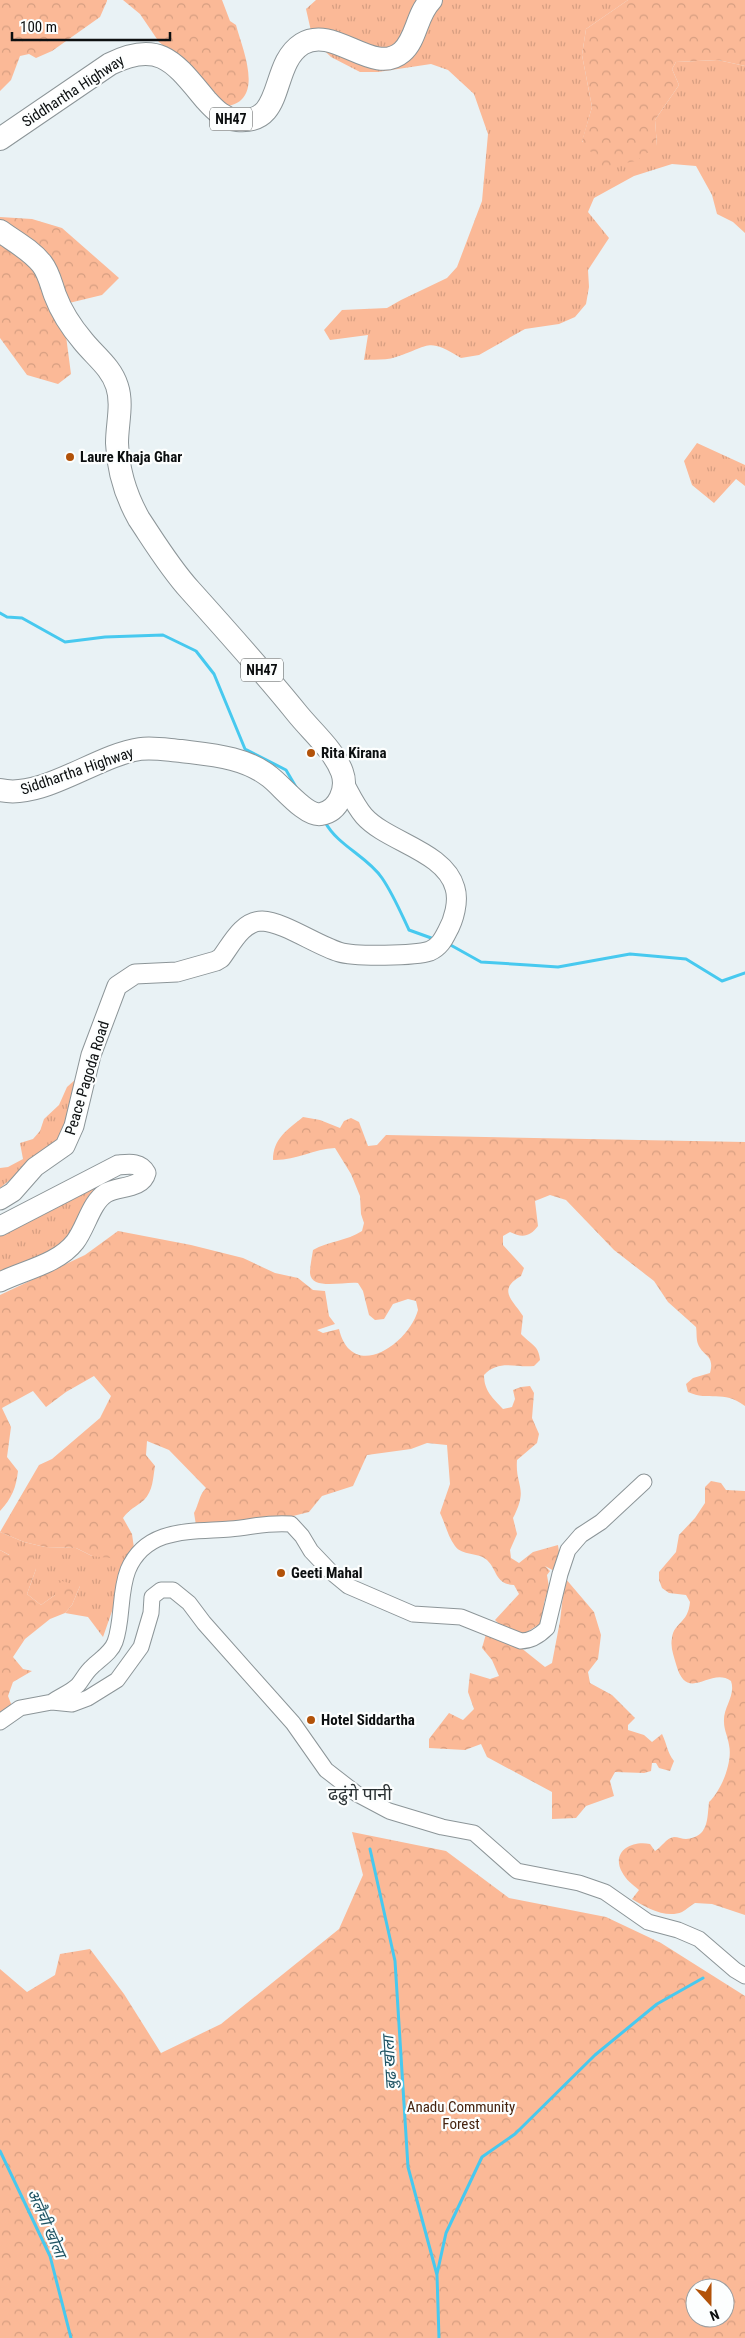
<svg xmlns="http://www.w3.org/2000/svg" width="745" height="2338" font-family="'Roboto Condensed','Noto Sans Devanagari',sans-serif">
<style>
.grass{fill:url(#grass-tufts)}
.forest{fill:url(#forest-crowns);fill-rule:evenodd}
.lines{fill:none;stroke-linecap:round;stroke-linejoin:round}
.stream{stroke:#47c9ef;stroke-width:3}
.minor-casing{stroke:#8c9598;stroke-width:17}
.major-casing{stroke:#8c9598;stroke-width:21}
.highway-casing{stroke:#8c9598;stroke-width:24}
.minor{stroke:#fff;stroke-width:15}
.major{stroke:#fff;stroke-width:19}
.highway{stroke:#fff;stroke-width:22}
.poi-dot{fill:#b25209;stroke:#fcfefe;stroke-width:2}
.labels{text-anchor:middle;stroke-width:4.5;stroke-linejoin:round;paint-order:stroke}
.shield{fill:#fcfefe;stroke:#545757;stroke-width:1}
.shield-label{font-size:14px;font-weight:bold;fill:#0c0f10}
.street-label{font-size:15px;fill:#0c0f10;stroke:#fcfefe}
.poi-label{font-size:15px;font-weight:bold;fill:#0c0f10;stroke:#fcfefe;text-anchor:start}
.park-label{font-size:15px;fill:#45230f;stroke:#fcfefe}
.water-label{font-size:16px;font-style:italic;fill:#1e5363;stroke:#fcfefe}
.quarter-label{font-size:18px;fill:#2a3133;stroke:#fcfefe}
</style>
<defs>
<pattern id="grass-tufts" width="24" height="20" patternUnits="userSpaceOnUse" patternTransform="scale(1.25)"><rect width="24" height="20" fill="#fbb997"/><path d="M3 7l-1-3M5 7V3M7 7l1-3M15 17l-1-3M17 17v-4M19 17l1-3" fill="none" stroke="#d69e81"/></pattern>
<pattern id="forest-crowns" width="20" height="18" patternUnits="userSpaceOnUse" patternTransform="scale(1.25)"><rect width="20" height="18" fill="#fbb997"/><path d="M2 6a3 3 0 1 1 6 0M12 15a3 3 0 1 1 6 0" fill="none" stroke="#d69e81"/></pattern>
</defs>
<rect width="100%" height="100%" fill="#e9f2f5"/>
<path class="grass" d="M316 0H628L586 29 582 55 592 107 582 142 657 146 655 120 679 85 672 69 676 62 718 60 745 66V233L733 222 717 214 712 195 696 166 672 164 634 176 594 198 588 212 609 238 588 270 589 287 586 304 575 317 559 324 525 329 479 355 461 358C426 337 431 346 396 357 386 361 374 359 364 360L368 335 330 340 324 330 342 310 387 308 401 300 447 278 457 267 482 201 488 134 474 94 448 70 431 64 378 72H360L331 57 313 40 306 9Z
M697 443 745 465V486L736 479 714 503 692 485 684 461Z
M76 1079 64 1136 0 1188V1168L8 1167 23 1159 20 1143 33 1139 40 1131 44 1119 59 1105 67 1087Z
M130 1178 108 1186 69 1242 0 1276V1233C42 1211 82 1185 130 1178Z
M0 1532 24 1542 45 1547 76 1548 92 1556 134 1548 103 1637 88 1617 65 1613 72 1605 80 1586 55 1595 41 1605 27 1594 36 1569 0 1550Z"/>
<path class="forest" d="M0 0H107V1L100 17 52 51 36 58 29 54 20 56 11 80 0 91Z
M123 0H222L230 21 236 25C243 51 267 104 222 107L179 58 159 42 140 14Z
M628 0H745V66L718 60 676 62 672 69 679 85 655 120 657 146 636 161 603 167 582 141 592 107 582 55 586 29Z
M0 217 32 219 62 228 119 278 102 295 69 303 64 321 71 374 58 384 27 375 0 338Z
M303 1117 320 1120 340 1128 344 1121 351 1118 359 1122 368 1146 377 1145 386 1135 745 1142V1406C723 1389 709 1402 688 1392L686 1384 693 1378 710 1373C715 1354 703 1357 698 1344 696 1339 697 1332 696 1327L668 1302 654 1281 614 1250 566 1200 550 1195 535 1201 538 1226C530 1237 522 1238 510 1232L503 1236V1245L524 1268 521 1276C496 1290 514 1301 523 1316L521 1334C530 1344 539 1345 540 1360L534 1366C515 1368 499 1359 484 1375 484 1391 493 1398 503 1409L512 1407 515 1399 513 1390 521 1387 530 1386 534 1393 532 1418 539 1434 537 1443 517 1460C515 1487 529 1487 513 1518L517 1534 510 1550 511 1558 519 1563 533 1552 558 1545 560 1559 558 1573 545 1566 550 1571 547 1575 549 1587 544 1603 543 1622 519 1637 506 1631 495 1620 519 1594 514 1585C495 1584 498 1571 487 1560 478 1552 462 1556 455 1546 448 1537 445 1523 440 1513L450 1484 447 1445 427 1443 411 1449 367 1455 353 1486 322 1496 309 1512 289 1517 196 1525 194 1513C199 1504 199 1495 206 1488L169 1450 147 1441 146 1455 155 1466C153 1478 153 1491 144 1500 136 1507 129 1509 123 1518L132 1534 134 1548 118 1559 92 1556 76 1548 45 1547 24 1542 0 1532 39 1465 52 1459 100 1418 111 1396 94 1376 66 1392 46 1407 33 1391 2 1408 11 1427 7 1457 18 1471C16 1488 12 1498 0 1511V1295L85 1255 118 1231 191 1245 243 1258 275 1273 298 1278 313 1290 325 1291 329 1316 335 1324 317 1330 323 1333 339 1329C352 1383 409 1344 418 1310L416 1301 408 1299 393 1304 384 1319 375 1320 369 1315 363 1291 358 1283C345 1281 311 1291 310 1273 310 1266 312 1257 313 1250 328 1241 347 1241 362 1231L364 1223 361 1214 360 1196 351 1174 335 1148C313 1149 295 1161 273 1160 273 1139 287 1130 303 1117Z
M711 1481 721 1483 726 1490 745 1491V1915L712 1904 695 1903C691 1905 686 1910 682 1912 666 1919 645 1907 632 1899L639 1890C632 1884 626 1880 622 1872 611 1852 631 1840 650 1844L655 1851C662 1847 666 1838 674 1837 678 1837 682 1839 686 1839 709 1837 707 1819 709 1802 721 1791 733 1762 729 1745 728 1737 724 1730 724 1722 723 1707 736 1696 731 1681 710 1666 687 1705 676 1664 674 1656 670 1647 672 1638 674 1622 688 1624 690 1602L686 1595 669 1593 662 1588 659 1580V1572L676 1552 679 1535 695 1518 705 1503V1487Z
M0 1550 9 1555 32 1553 36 1569 27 1594 41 1605 55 1595 58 1580 80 1586 72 1605 65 1613 50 1619 25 1639 13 1657 23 1669 32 1671 13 1682 8 1696 13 1709 0 1712Z
M565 1578 594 1612 601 1635 598 1659 588 1672 590 1683 612 1695 635 1718 628 1725V1730L644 1735 652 1742 662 1734C667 1744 667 1752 674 1761L670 1771 659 1768 656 1763H652L651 1771 644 1773 615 1772 610 1781 614 1796 586 1806 576 1818 552 1819V1792L487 1757 481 1744 465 1750 429 1748V1739L449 1713 463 1720 474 1709 468 1692 470 1673 490 1679 499 1676 492 1660 482 1648 486 1634 510 1639 545 1667 552 1663 560 1621Z
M352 1832 446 1851 509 1898 606 1917 661 1943 745 1996V2338H0V1969L27 1992 55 1975 60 1954 90 1949 124 1994 161 2053 221 2024 339 1929 363 1875ZM695 2288H725V2318H695Z"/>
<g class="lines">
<path class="stream" d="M0 613 7 617 22 618 65 642 105 637 163 635 196 651 214 674 245 749 286 770 296 787
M325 822C338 846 367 856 382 878 393 894 401 913 409 930L434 939
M447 943 481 962 528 965 558 967 630 954 686 959 722 981 745 973
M370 1849 395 1961 408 2167 437 2275 439 2338
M0 2151 50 2256 71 2338
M437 2274 446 2233 482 2157 515 2134 595 2055 657 2004 703 1978"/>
<defs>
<path id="minor" d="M52 1702C60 1696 71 1692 78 1685 83 1679 86 1672 92 1667 100 1659 111 1653 115 1642 123 1620 119 1593 128 1570 146 1527 191 1532 230 1529 253 1527 267 1522 291 1524L302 1536 311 1551 331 1572 348 1586 413 1614 461 1617 521 1641C532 1641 540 1635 547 1628L560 1574 568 1550 581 1535 601 1522 644 1482
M0 1722 20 1708 52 1702 72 1704 88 1698 117 1680 141 1647 151 1613 152 1597 161 1590H173L189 1603 204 1623 293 1723 326 1770 357 1794 389 1811 442 1827 474 1833 517 1871 579 1883 605 1892 648 1922 678 1930 699 1939 735 1970 745 1976"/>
<path id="major" d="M0 1200 13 1192 35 1167 65 1146 74 1126 91 1055 117 986 135 974 177 972 216 961 221 958C231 945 242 921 262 921 284 922 316 945 339 952 355 957 415 956 430 951 439 947 443 940 447 932 454 920 459 901 455 888 445 851 387 842 364 816 356 807 350 794 344 783
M0 1226 118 1165C129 1164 140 1162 146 1173 142 1189 118 1186 106 1193 91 1202 86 1228 75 1242 58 1264 24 1270 0 1282"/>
<path id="highway" d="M0 139 110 64C160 39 175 63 206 100 215 110 224 119 237 120 286 125 269 65 302 44 334 24 373 77 402 52 417 39 416 15 431 0
M0 231C14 241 31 250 42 264 49 273 51 284 55 295 61 311 72 328 83 341 95 356 111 367 117 386 123 404 117 424 117 443 118 470 126 496 139 519 155 543 170 568 190 590 226 630 262 670 296 712 311 731 334 750 342 772 348 788 339 811 321 814 306 817 282 786 270 777 245 757 213 755 181 751 168 750 153 747 140 749 97 755 42 800 0 790"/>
</defs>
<use href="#minor" class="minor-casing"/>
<use href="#major" class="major-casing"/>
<use href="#highway" class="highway-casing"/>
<use href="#minor" class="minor"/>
<use href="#major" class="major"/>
<use href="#highway" class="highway"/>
</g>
<g class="poi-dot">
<circle cx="70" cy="457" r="5"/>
<circle cx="311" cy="753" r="5"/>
<circle cx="281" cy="1573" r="5"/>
<circle cx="311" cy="1720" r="5"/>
</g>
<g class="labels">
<g class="shield">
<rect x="210" y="107.5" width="42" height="23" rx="4"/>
<rect x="241" y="658.5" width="42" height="23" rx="4"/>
</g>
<g class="shield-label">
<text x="231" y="124">NH47</text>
<text x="262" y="675">NH47</text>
</g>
<g class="street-label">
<text transform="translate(73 91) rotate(-33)" y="5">Siddhartha Highway</text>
<text transform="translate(77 771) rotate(-19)" y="5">Siddhartha Highway</text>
<text transform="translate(87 1078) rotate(-73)" y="5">Peace Pagoda Road</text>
</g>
<g class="poi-label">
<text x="80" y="462">Laure Khaja Ghar</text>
<text x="321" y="758">Rita Kirana</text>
<text x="291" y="1578">Geeti Mahal</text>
<text x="321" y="1725">Hotel Siddartha</text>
</g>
<g class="park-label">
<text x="461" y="2112">Anadu Community<tspan x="461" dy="17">Forest</tspan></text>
</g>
<g class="water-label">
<text transform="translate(389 2063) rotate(-94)" y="6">बुढ खोला</text>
<text transform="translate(47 2223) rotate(66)" y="6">अलैची खोला</text>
</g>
<g class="quarter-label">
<text x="360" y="1800">ढढुंगे पानी</text>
</g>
</g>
<g transform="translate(710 2303) rotate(159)"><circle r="24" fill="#fcfefe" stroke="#9c9e9f"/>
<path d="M0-4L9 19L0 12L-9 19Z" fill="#b25209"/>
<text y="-8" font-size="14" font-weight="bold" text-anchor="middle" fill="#0c0f10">N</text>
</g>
<path d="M12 32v8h158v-8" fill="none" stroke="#0c0f10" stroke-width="2.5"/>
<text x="20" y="32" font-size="15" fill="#0c0f10" stroke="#fcfefe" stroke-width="4" paint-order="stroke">100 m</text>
</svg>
